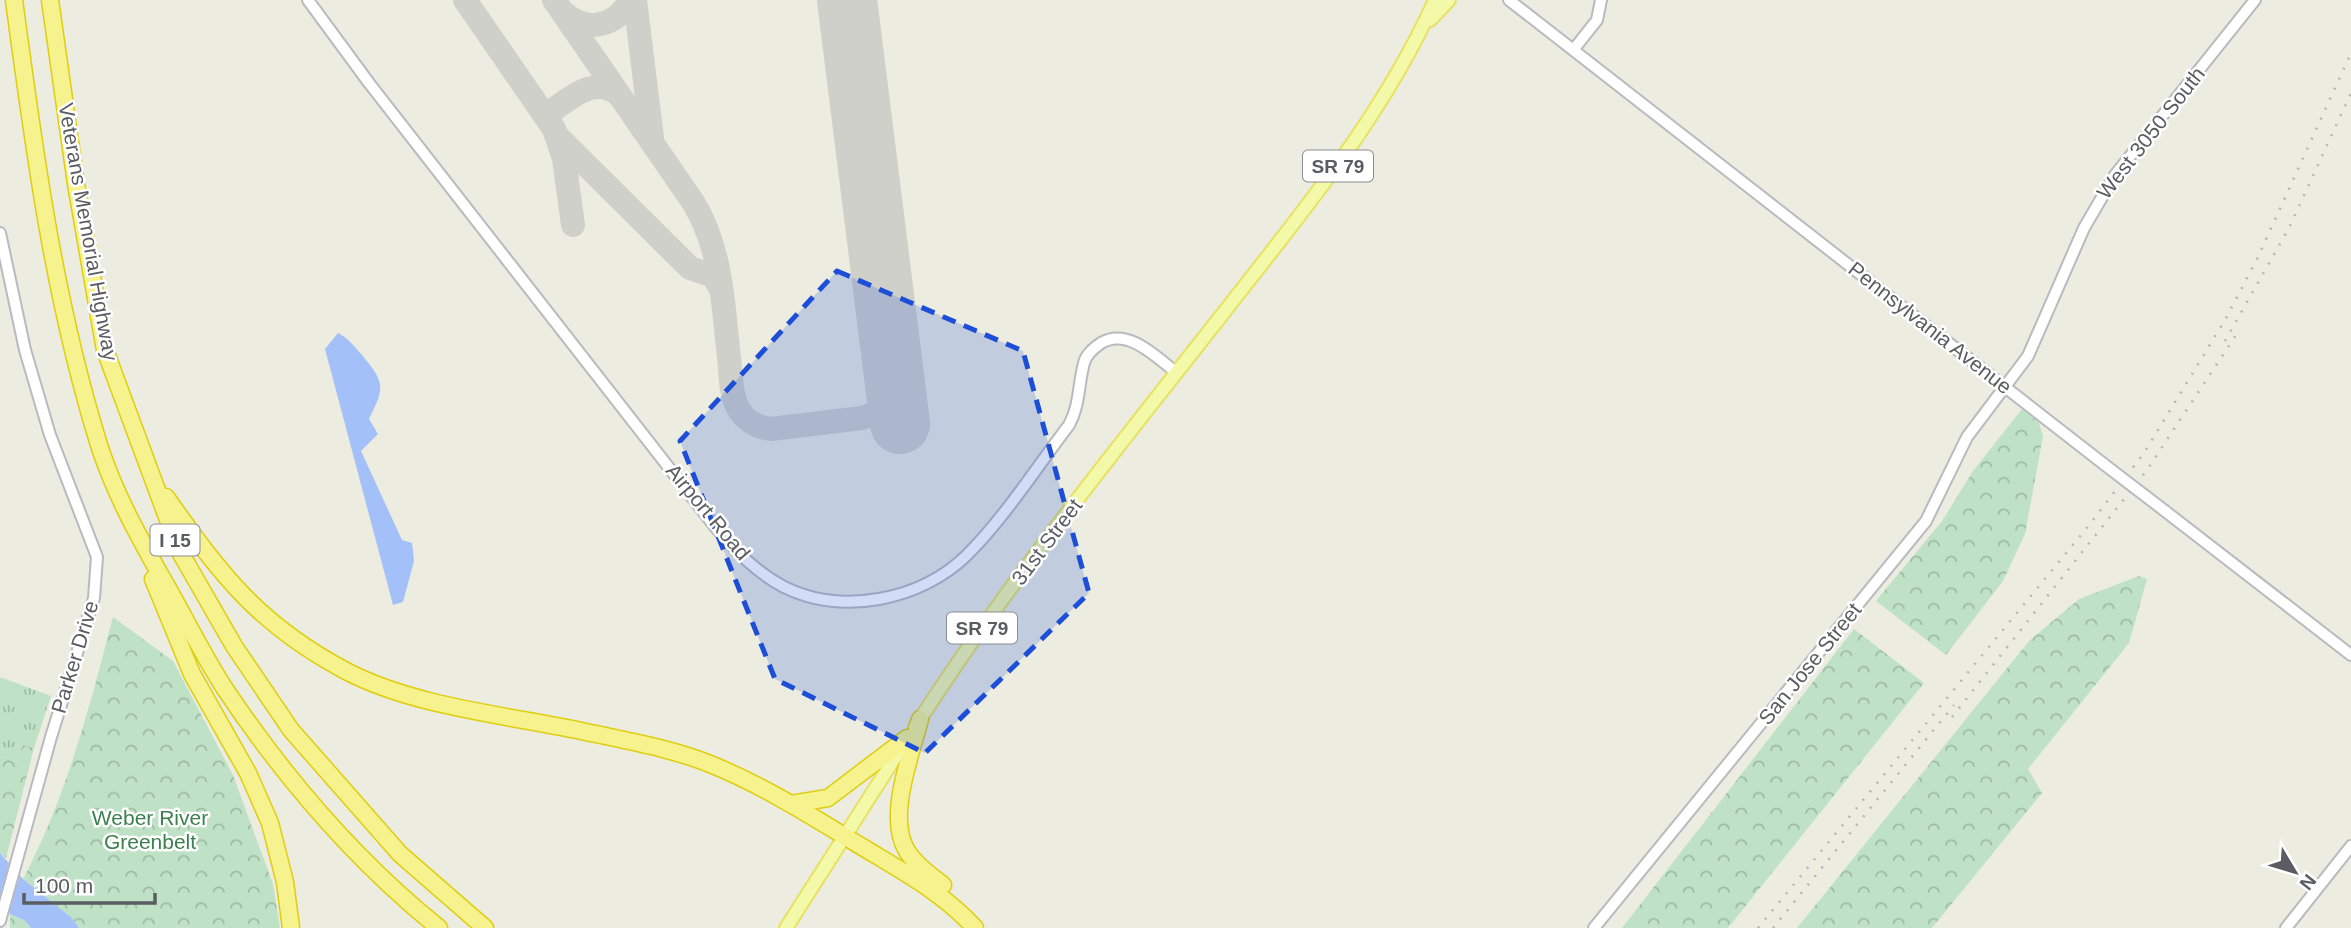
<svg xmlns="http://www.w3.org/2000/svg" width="2351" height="928" font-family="Arial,sans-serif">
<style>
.grass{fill:url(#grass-tufts)}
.forest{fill:url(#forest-crowns)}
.water{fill:#a4c0f9}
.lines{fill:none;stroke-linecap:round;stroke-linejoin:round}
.taxiway{stroke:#d0d0cb;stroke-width:24}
.runway{stroke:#d0d0cb;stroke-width:60}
.minor-casing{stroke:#b9babf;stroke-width:14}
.major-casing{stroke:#e8e15f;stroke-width:16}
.highway-casing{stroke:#dfce0f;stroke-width:19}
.minor{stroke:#fff;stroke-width:10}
.major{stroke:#f4f9a9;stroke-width:12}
.highway{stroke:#f6f38f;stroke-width:16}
.rail{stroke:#b4b5b5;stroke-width:2.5;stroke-dasharray:2 9;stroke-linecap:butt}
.minor-bridge-casing{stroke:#b9babf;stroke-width:14;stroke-linecap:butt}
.minor-bridge{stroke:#fff;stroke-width:10}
.marked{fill:#1d4ed8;fill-opacity:0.2;stroke:#1d4ed8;stroke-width:5;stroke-dasharray:14 9;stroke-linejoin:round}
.labels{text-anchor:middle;stroke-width:5;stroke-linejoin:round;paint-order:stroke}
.shield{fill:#fff;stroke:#8c8d90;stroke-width:2}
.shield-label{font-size:19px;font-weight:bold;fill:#5a5c61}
.street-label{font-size:21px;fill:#5a5c61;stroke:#fff}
.park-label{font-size:21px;fill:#3a814d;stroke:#fff}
</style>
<defs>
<pattern id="grass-tufts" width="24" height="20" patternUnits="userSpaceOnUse" patternTransform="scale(1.75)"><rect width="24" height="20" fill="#bfe2c7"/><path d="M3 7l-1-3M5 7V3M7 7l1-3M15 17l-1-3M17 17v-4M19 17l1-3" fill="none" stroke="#9ebaa5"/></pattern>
<pattern id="forest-crowns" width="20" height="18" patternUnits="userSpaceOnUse" patternTransform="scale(1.75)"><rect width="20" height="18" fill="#bfe2c7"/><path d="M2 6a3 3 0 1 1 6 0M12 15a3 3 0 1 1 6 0" fill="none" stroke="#9ebaa5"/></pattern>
</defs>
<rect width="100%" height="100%" fill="#ecece1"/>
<path class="grass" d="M0 677 51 696 34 748 23 745 16 762 0 757Z"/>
<path class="forest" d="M2022 409 2039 423 2043 436 2025 534 2003 581 1946 655 1876 601 1942 521 1973 471Z
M2139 576 2147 579 2129 643 2028 769 2042 793 1932 928H1797L2029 641 2079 599Z
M113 617 173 661 233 775 273 884 280 928H79L72 918 23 879C66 798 90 706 113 617Z
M1854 629 1924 683 1728 928H1622Z
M23 745 34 748 6 858 0 853V757L16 762Z
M10 914 24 920 31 928H10Z"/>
<path class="water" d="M338 333C348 338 354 346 362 355 385 383 385 387 369 419L378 434 361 451 402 540 412 543 414 561 403 602 393 605 325 349Z
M0 853 23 879 72 918 79 928H31L24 920 10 914 0 893Z"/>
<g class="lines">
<path class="taxiway" d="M465 0 554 129 564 159 573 225
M554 0 693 202C722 249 723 304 729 358 731 373 730 392 737 406 743 419 756 427 771 429L862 418C884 411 893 394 894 372
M635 0 652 138
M564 13C586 33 616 27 630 0
M546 115C567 101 596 72 620 96
M558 137 690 268 713 276 721 289"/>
<path class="runway" d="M847 0 900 424"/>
<defs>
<path id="minor" d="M308 0 369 83 716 528C736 551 757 573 784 587 843 616 921 600 967 555 1005 517 1036 468 1069 425 1080 405 1078 385 1084 363 1086 354 1094 348 1101 343 1128 327 1156 357 1177 373
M1509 0 2105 465
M1574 49 1597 20 1601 0
M0 233 25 350 50 435 97 557 94 598 51 737 0 921
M2165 511 2351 655
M1594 928 1926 521 1967 437 2028 356 2084 228 2115 175 2255 0
M2286 928 2351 846"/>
<path id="major" d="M1430 20 1449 0
M915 727C1008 582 1119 446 1225 311 1303 211 1383 116 1435 0
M786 928 903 745"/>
<path id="highway" d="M14 0C34 150 54 300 99 445 116 498 143 544 170 592 188 624 205 658 225 689 284 777 356 861 439 928
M50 0 76 184 105 350 180 552 234 646 291 730 400 854 485 928
M166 497C221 575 259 625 346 671 413 706 504 715 577 730 622 740 673 748 715 766 768 788 816 819 864 848 904 872 943 893 975 928
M153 579 192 674 248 773 270 823 285 882 291 928
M920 719C911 756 886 817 907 851 916 865 930 875 943 885
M791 804 828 798 907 738"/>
</defs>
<use href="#minor" class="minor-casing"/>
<use href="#major" class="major-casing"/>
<use href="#highway" class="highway-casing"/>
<use href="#minor" class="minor"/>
<use href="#major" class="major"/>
<use href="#highway" class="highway"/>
<path class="rail" d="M2225 341 2289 228 2351 93
M1952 717 2147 470 2236 335
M1758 928 2090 524 2144 453 2225 320 2257 259 2351 53
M1773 928 1954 705"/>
<defs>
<path id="minor-bridge" d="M2105 465 2165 511"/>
</defs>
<use href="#minor-bridge" class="minor-bridge-casing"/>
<use href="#minor-bridge" class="minor-bridge"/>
</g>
<path class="marked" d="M837 271 1023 351 1089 593 925 753 775 679 680 441Z"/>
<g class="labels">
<g class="shield">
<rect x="1303" y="150.5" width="70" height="31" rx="5"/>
<rect x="150.5" y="524.5" width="49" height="31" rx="5"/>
<rect x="947" y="612.5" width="70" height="31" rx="5"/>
</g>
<g class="shield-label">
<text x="1338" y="173">SR 79</text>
<text x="175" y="547">I 15</text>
<text x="982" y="635">SR 79</text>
</g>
<g class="street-label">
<text transform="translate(2151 133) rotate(-52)" y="7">West 3050 South</text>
<text transform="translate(88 232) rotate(80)" y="7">Veterans Memorial Highway</text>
<text transform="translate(1930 328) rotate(38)" y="7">Pennsylvania Avenue</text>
<text transform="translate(708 512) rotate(50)" y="7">Airport Road</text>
<text transform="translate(1047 542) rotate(-53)" y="7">31st Street</text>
<text transform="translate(75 657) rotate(-73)" y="7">Parker Drive</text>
<text transform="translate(1810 664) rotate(-51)" y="7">San Jose Street</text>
</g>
<g class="park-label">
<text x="150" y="825">Weber River<tspan x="150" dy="24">Greenbelt</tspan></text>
</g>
</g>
<g transform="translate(2295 872) rotate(128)" stroke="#ffffff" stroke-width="5" paint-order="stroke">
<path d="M0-5L12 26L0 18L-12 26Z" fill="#5a5c61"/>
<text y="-10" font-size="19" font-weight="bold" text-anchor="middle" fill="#5a5c61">N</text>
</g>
<path d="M24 893v10h131v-10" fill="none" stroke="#5a5c61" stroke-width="3.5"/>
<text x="35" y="893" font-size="21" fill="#5a5c61" stroke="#ffffff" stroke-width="5" paint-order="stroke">100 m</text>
</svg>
